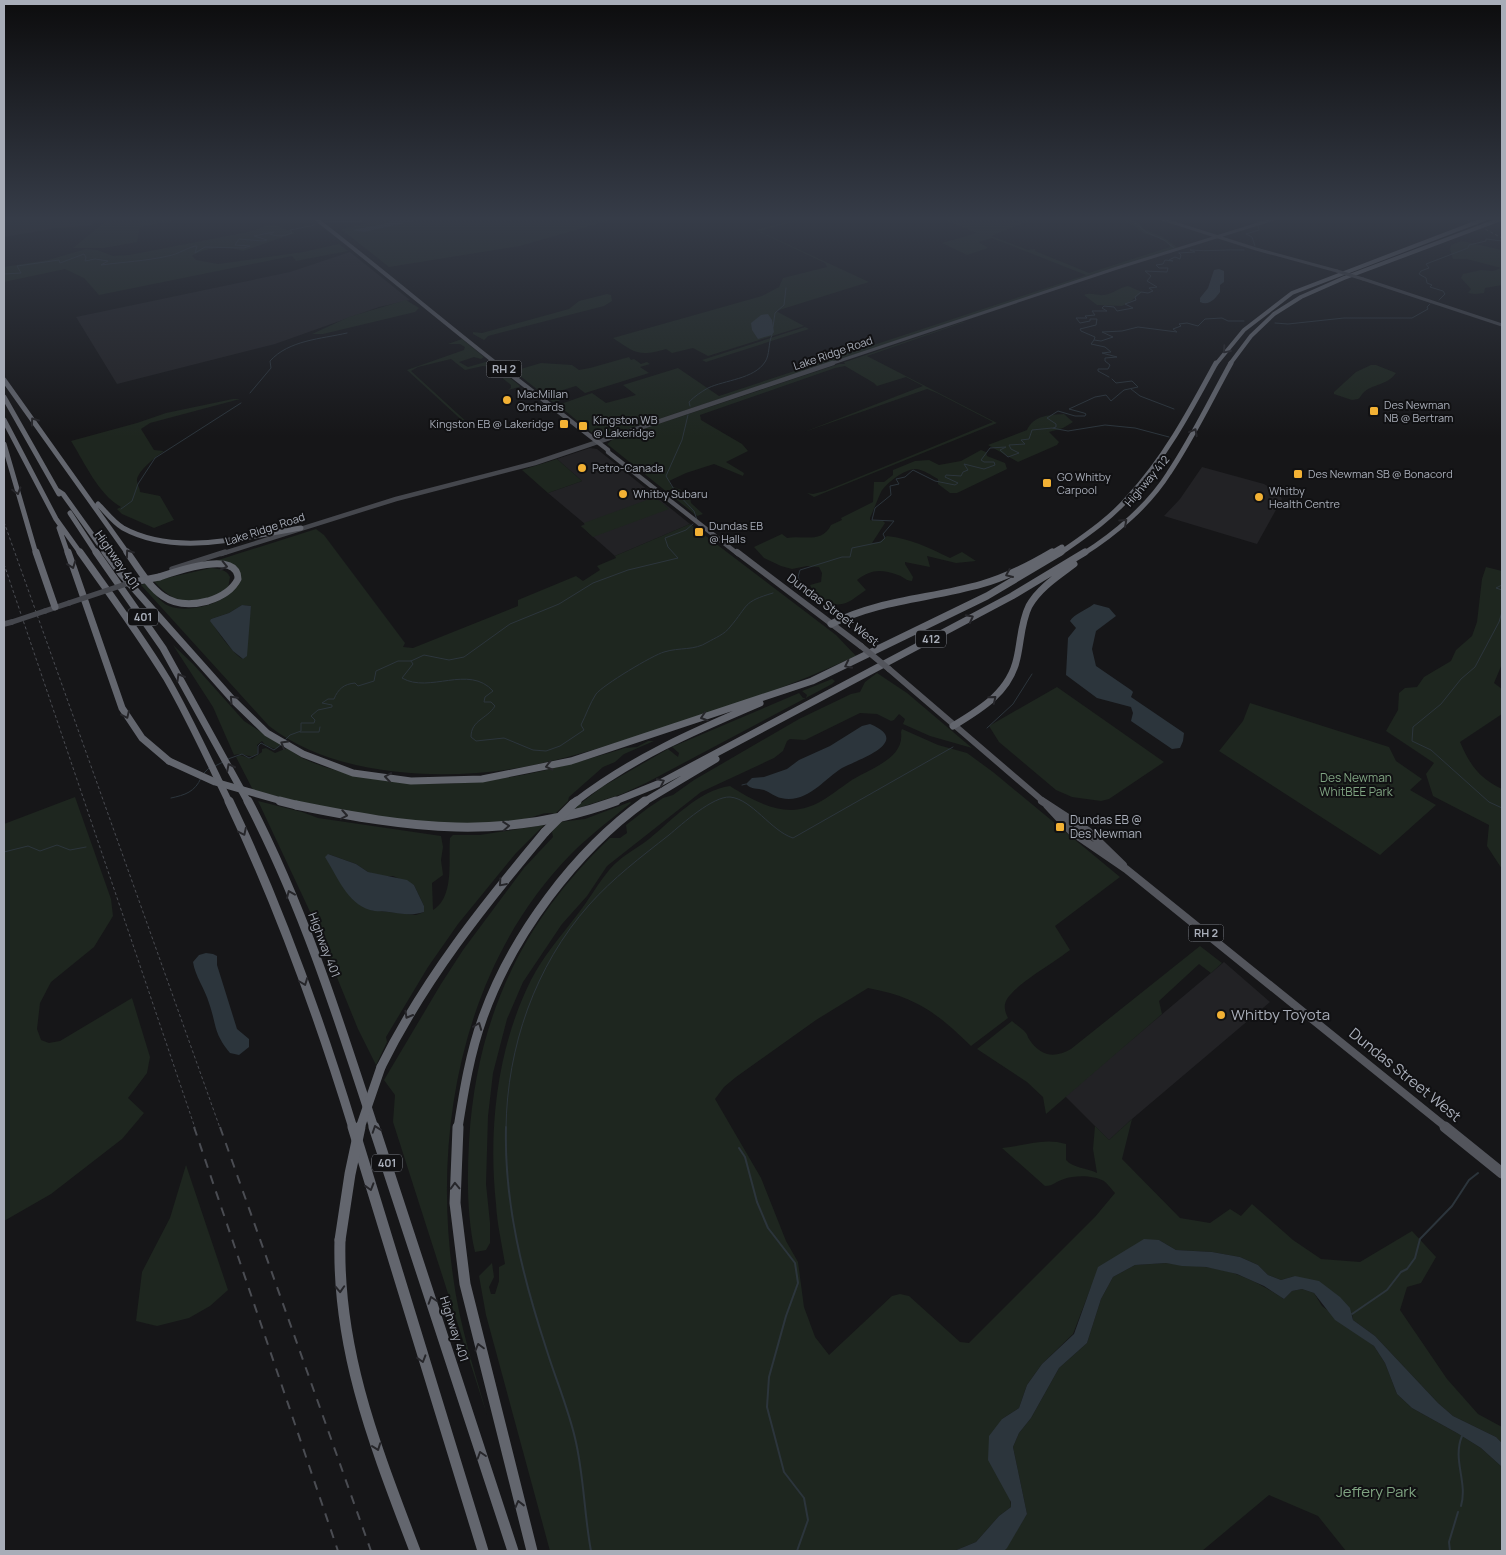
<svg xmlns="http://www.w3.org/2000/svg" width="1506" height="1555" font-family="Manrope,sans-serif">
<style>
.built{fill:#222225}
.green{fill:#1e261f;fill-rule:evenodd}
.water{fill:#2c353c}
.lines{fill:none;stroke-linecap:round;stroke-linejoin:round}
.stream-far1{stroke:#2c353c;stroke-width:1}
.stream{stroke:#2c353c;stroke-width:2}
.secondary-far2{stroke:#45474d;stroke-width:3}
.secondary-far1{stroke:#45474d;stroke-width:4.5}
.secondary{stroke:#45474d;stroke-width:5.5}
.primary-far4{stroke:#53555c;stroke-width:4}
.primary-far3{stroke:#53555c;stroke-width:4.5}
.primary-far2{stroke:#53555c;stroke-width:6}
.primary-far1{stroke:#53555c;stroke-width:8}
.primary{stroke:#53555c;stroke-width:11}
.highway-far4{stroke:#63666e;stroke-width:4}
.highway-far3{stroke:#63666e;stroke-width:5}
.highway-far2{stroke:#63666e;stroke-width:7}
.highway-far1{stroke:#63666e;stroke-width:9}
.highway{stroke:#63666e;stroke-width:11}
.rail-far1{stroke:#4a4c52;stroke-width:1;stroke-dasharray:3 2.5;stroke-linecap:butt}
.rail{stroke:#4a4c52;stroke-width:2;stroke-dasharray:9 8;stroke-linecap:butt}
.secondary-bridge-far1{stroke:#45474d;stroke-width:3}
.secondary-bridge{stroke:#45474d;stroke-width:5.5}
.primary-bridge{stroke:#53555c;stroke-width:6}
.highway-bridge-far2{stroke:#63666e;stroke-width:7}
.highway-bridge-far1{stroke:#63666e;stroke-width:9}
.highway-bridge{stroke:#63666e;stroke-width:11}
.oneway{stroke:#26262a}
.poi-dot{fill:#f2b134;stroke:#111113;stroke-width:2}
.labels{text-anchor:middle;stroke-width:4;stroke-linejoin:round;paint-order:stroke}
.far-street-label{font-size:11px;fill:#a8adb8;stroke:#111113}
.shield{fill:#111113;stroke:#7b7e86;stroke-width:1}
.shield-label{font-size:11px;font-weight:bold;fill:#a8adb8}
.far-poi-label{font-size:11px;fill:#a8adb8;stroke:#111113;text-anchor:start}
.street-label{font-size:12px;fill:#a8adb8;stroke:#111113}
.park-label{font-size:12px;fill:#7fa381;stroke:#111113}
.poi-label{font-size:12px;fill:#a8adb8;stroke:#111113;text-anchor:start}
.near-poi-label{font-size:15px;fill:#a8adb8;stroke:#111113;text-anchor:start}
.near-street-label{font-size:15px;fill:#a8adb8;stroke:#111113}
.near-park-label{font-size:15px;fill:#7fa381;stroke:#111113}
</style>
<rect width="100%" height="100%" fill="#161618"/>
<path class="built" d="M4 219H98L90 226 57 228 4 237Z
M350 252 410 300 379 307 275 344 117 384 76 317 290 272Z
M590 448 597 449 690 524 615 556 581 526 585 524 548 493 582 481 557 459Z
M1202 467 1264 484 1279 493 1282 499 1257 544 1164 516 1180 499Z
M1224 962 1270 1002 1132 1119 1109 1140 1065 1096Z"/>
<path class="green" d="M108 219H183L140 227 137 242 104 248H73Z
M387 219H614L520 246 389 267 341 229Z
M797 219H804L759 231 869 282 776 311 804 326 708 356 693 348 672 353 666 349C639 357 635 353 613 338L762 296 779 287 783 278 827 267 825 263 755 230Z
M942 219H1034L991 236 1028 250 1035 249V251L1089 273 1170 247C1166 237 1151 237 1142 232 1135 228 1134 223 1125 223V219H1132L1140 224 1144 229 1163 237 1178 248 604 437 596 436 558 405 592 393 606 403 636 395 623 385 678 368 719 396 1086 275 992 238 979 242 988 248 967 255 942 243 977 233Z
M275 225 295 233 243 251C228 246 205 247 192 256L196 260 218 264 303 252 339 244 348 251 296 261 292 256 99 295 84 278 65 269 4 282V267L48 260 86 249 97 250 113 256 129 255 248 232 265 226Z
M1462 241 1502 250V285L1485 288 1484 293 1475 294 1468 293 1471 289 1461 278 1463 274 1481 270 1493 271 1501 268 1467 259H1453L1450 249 1451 245Z
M1128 286 1142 292C1137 297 1127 304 1122 306L1097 305 1084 295C1092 292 1097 296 1104 295 1113 294 1120 287 1128 286Z
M607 294 611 295 612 301 604 306 488 336 484 340 473 334V332L482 333 569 309 579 301Z
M406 300 419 308 415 312 323 334H312L349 317Z
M963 322H965L867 356 997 423 814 497 807 493 813 494 825 491 993 422 937 393 927 389 804 432 923 386 906 377 877 386 874 383 845 366 835 368 700 415 701 420 742 444 748 451 726 462 744 473 743 476 714 464 686 473 669 481 671 486 689 493 691 503 703 514 697 516 607 444 613 439 839 364H845L844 362 848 361Z
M805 327 809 329 706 362 702 360Z
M462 339 484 357 481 359 474 357 459 362 468 367 489 361 520 386 519 387 508 390 511 388V385L489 367 483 366 465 370 451 359 418 367 411 371 469 424 485 422 488 425H467L407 370 464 350 465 347 460 344H448Z
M629 357 631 360 634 359 641 364 647 362 650 364 640 367 649 373 585 393 576 386 550 394 560 401 553 402 514 371 541 363 572 365 579 370 590 368Z
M1371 365H1376L1396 373C1388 385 1372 384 1363 393 1361 395 1360 398 1358 399L1352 400 1334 394V392L1356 372Z
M233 399H240L150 423 141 429 154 450 164 451C157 456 136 472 137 481 137 484 140 488 140 492L160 496 174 520 154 528 122 514 117 509 121 507C98 494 85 463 71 441L137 423 166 413Z
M1064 414 1073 422 1063 428 1049 432 1059 442 1057 445 1018 462 988 445 1027 430C1034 415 1050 415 1064 414Z
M981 450 986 452 987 456 1005 463 1007 469 957 493H950L938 484V479C931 475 924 470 916 469 906 468 886 483 881 492 877 501 874 509 870 518V520L883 521 885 523 872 543 879 542 887 536C912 539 927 547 950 558L962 552 976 561 956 563 927 556 930 567 905 562V564L913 577 912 581C906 581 904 577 898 575 881 569 871 569 857 580L866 590C858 595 850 603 842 604 829 607 814 595 810 585L821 582 822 573 819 567 807 566 792 569 781 566 764 558 754 547 782 534 787 538C802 535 822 544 831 525L842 520 841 518 873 502 874 482H884L893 475V470L915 461 929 460 939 465 961 461Z
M557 459 582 481 548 493 522 470Z
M655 497 669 509 593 537 581 526 585 525 584 523Z
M690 524 836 635 856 656C791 686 720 711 651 732 614 743 577 756 538 764 456 782 338 780 269 726L141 585 147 583C153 591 159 602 169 606 190 615 240 601 240 574L215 561 316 529 324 535 405 643 403 647 413 648 518 606V600L576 576 583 581 600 570 597 566 616 558 615 556ZM242 605 251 606 243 659C236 657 212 626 211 619L229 613Z
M1486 567 1502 571V664L1494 683 1502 689V714L1460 742C1470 765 1479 778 1502 789V869L1487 846 1489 825 1433 796 1426 774 1434 763 1386 731 1398 710 1399 693 1405 688 1417 687 1424 677 1451 661 1456 650 1472 636 1477 622 1482 579Z
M211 568C219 569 226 569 230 577L228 588C199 607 178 609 154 581Z
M173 645 193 664 244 721 280 744 278 748 275 749 265 745 262 741 257 745 258 753C250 760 244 752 234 755L213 707Z
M877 673 907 693 972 748 930 736 903 724 905 719 899 714 894 720 891 721 877 714 860 713 805 740 790 739 787 741 783 751 774 758 701 792 607 866 587 896 562 924 523 982 507 1019 493 1073 488 1116 486 1184 490 1223V1243L486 1250 475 1252C467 1217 467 1178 469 1142 476 1020 521 922 610 838H620L627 833 626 825 648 808 663 798 673 795 694 780 799 719 851 694 860 692 865 682Z
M832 679 835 681 832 684 646 783 622 794 572 810 602 787 668 749 678 757 679 753 672 747 799 693 803 698H806L807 695 802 691Z
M1057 687 1164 762 1109 799 1101 801 1072 797 1056 790 999 742 989 726Z
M1250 703 1389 747 1396 761 1422 779 1410 790 1436 805 1380 855 1219 751 1243 721Z
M902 729 938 745 967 753 993 772 1120 877 1055 926 1070 950C1055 962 1016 984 1007 999 1003 1006 1005 1012 1008 1018L971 1046C936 1012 916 997 868 988L816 1020 736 1077 724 1087 715 1099 761 1178 786 1241 798 1262 804 1307 815 1337 829 1355 892 1296 900 1294 909 1296 960 1342 969 1343 1095 1217 1115 1193C1112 1190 1108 1184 1104 1181 1094 1175 1074 1175 1064 1179 1056 1181 1054 1186 1045 1186L1002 1148C1025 1146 1044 1137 1066 1144V1160C1073 1168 1087 1168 1097 1173L1093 1149 1095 1126 1109 1140 1132 1119 1122 1159 1180 1218 1210 1223 1230 1209 1241 1216 1252 1204 1293 1240 1321 1259 1360 1262 1412 1231 1436 1257 1421 1283 1407 1287 1400 1310 1447 1379 1478 1414 1502 1427V1443L1496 1437 1453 1416 1438 1403 1375 1336 1353 1320 1352 1314 1295 1276 1281 1280 1268 1275 1258 1265 1240 1257 1212 1252 1176 1250 1159 1240 1091 1287 1073 1334 1042 1364 1027 1385 1019 1408 1002 1419 1011 1507 999 1516 976 1542 954 1551H550L486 1315 479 1276 492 1263 494 1277 489 1287 491 1294H495L499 1281V1267L505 1264C502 1244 497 1224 496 1204 488 1129 497 1048 531 980 543 956 561 936 577 915 589 900 598 883 610 869 620 857 636 849 649 839 672 820 699 790 730 786 747 797 770 810 791 810 816 809 830 795 849 782 867 769 905 760 901 732Z
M648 741H654L624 754 615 762 603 767 569 797 568 801 555 814C545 811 538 816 529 818 507 824 480 824 457 824 389 821 319 808 253 790L236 757 240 755 252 759 262 752V749L266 748 275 753 287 748C292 751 297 755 302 758 321 767 343 773 364 777 453 795 540 775 625 748L637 747Z
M75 797 111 899 113 916 94 947 51 982 40 1003 37 1029 41 1040 49 1043 60 1041 132 998 150 1057 147 1073 128 1098 144 1113 122 1139 51 1194 4 1221V824Z
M258 801 302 812 318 818 441 836 443 847 441 860 443 875 432 883 433 910C455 897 448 859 450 838L453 835H480L544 825 516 853 458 924 428 967 386 1037 387 1042 376 1065 358 1029 312 916ZM328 854 356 864 368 872 380 876H393L414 885 424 906V912L416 915 371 910Z
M630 802 631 803C611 819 589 836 571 854 464 963 432 1129 453 1276 459 1323 474 1369 487 1415L393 1122 395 1095 384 1080 441 984 463 950 524 868 553 837 552 832 560 822 585 819Z
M1200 946 1222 963 1211 973 1199 964 1159 1001 1162 1014 1046 1114 1043 1097 1027 1082 977 1049 1012 1021C1016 1025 1022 1028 1025 1032 1028 1035 1027 1036 1029 1039 1040 1056 1054 1059 1071 1049Z
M186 1165 228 1290 210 1306 189 1318 157 1326 136 1321 142 1272 170 1218Z
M1166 1263C1179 1265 1192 1265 1205 1267 1234 1270 1260 1283 1284 1299L1292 1291 1302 1289 1314 1293 1322 1306 1374 1346 1385 1363 1397 1394 1412 1408 1457 1433 1481 1448 1502 1467V1551H1346L1318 1516 1269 1495 1202 1551H1004L1027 1514 1013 1447 1019 1433 1031 1418 1059 1368 1087 1343 1101 1299 1113 1277 1135 1265Z"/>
<path class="water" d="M394 219H423L364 232 352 230 384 224Z
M1219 269 1224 271V282L1220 285V292C1215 299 1209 306 1200 302V298L1208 288 1214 270Z
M768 314 772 320 774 332 772 335 758 339 752 330 751 323 761 315Z
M1094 604 1109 608 1116 616 1096 631 1092 649 1096 666 1131 690 1133 692 1131 697 1184 733 1183 741 1180 748 1172 749 1131 721 1133 713 1131 707 1097 698 1066 675 1068 638 1076 628 1070 621C1074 614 1086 610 1094 604Z
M242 605 251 606 247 656 243 659 233 651 210 621 211 619 229 613Z
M870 724C914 742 857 760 842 768 824 779 807 804 781 798 775 797 770 792 764 790 757 788 752 790 746 784L752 778 764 777 787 769 799 760 830 746 862 726Z
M328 854 356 864 368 872 407 880 414 885 424 906V912C412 916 401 914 389 912 383 911 376 912 370 910 347 903 337 876 325 857Z
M206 953 213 954 217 956V965L237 1029 249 1039V1047L239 1055 230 1053C213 1032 217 1026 209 1003 205 989 195 976 193 962L199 955Z
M1144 1239 1159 1240 1176 1250 1212 1252 1240 1257 1258 1265 1268 1275 1281 1280 1295 1276 1319 1281 1340 1297 1350 1308 1353 1320 1375 1336 1438 1403 1453 1416 1496 1437 1502 1443V1467L1481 1448 1457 1433 1412 1408 1397 1394 1385 1363 1374 1346 1335 1320 1314 1293 1302 1289 1292 1291 1284 1299 1264 1286 1237 1274 1206 1267 1182 1266 1166 1263 1135 1265 1113 1277 1101 1299 1087 1343 1059 1368 1031 1418 1019 1433 1013 1447 1027 1514 1007 1548 1004 1551H954L976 1542 999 1516 1011 1507V1502L988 1460 989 1436 1002 1419 1019 1408 1027 1385 1042 1364 1074 1334 1098 1267Z"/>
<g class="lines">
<path class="stream-far1" d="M1130 219 1146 232 1164 240 1174 248
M326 222 362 221 361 219
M1257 224V222L1263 219
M1255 246 1252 237 1246 234 1259 230 1258 226
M1179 253 1181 255 1180 259 1175 257 1169 260 1173 261 1165 260 1163 264 1156 265 1159 268H1168L1167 272 1145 271 1151 276 1147 281 1157 287 1149 288 1153 291 1148 293 1141 292 1135 297 1136 300 1125 304 1133 308 1117 311 1114 307 1104 306 1102 308 1107 311H1092L1095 315 1085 316 1087 318H1076L1080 323 1090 321V319H1097L1096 325 1080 329 1081 331 1095 337 1094 340 1101 341 1113 337 1102 332 1122 331 1138 327 1177 332 1173 329 1181 326 1179 324 1187 323 1198 326 1205 319 1222 318 1228 321H1244
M1179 253 1195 252 1190 250C1209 252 1225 249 1244 250
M4 274 21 273 17 266 59 260 60 263 84 254 86 257 85 261 95 259 108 261 101 265C123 262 146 261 168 256 177 255 190 246 197 246L195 253 205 247 244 248 250 246 235 245 239 239 263 241 267 240 254 236 274 232 270 234C278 237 284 236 292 233L290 230 315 225
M1439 300 1445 294 1443 291 1430 287 1432 285 1427 283 1426 278 1419 274 1421 271 1429 268 1426 264 1468 248 1469 245 1486 241V239L1502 241
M1275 323 1288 324 1344 318H1412L1428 309 1427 307 1430 304
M773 327 775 313 784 305 786 288
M1094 340 1091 344 1105 347 1111 352 1102 353 1117 357 1105 358V361L1110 365 1108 369H1098V371L1109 377
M1131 389 1140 396 1174 409
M250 393 271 368 270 361C289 340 321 339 347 333
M690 406 689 402C695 396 701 392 708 388 725 380 754 379 765 362 770 355 768 343 772 335
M688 415 682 440 666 476 675 491 694 511 697 520
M1053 428 1056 427V424L1047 418 1058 411 1075 416H1085L1086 414 1084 413 1069 409 1095 397 1106 395 1111 401 1124 390 1138 387 1132 381 1116 383 1112 379
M121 509 132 501 138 484 155 458 241 403
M1502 585 1496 588 1502 590
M792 587 800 581 798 577 800 570 842 557H850L852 548 881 542 885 538 883 534 894 521 872 520 875 508 891 495 890 486 899 484 896 479 905 477 913 470 935 481 955 485 958 483 945 477 946 475 961 476 963 472 968 470 964 464 984 469 995 465 994 462H984L981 460 990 448 1006 447 1000 450 1008 457 1019 453 1011 449 1009 445 1025 444 1021 440 1029 439 1032 430 1052 428 1068 431 1105 425 1135 428 1169 437
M1502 612 1499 622 1475 667 1461 679 1441 704 1413 727 1412 741 1431 750 1489 802 1502 808
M411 661 413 664 402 678C429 694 469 664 493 691L485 697 484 702H491L495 706C487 719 471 720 471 737L476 741 504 738 533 750 546 751 560 746 584 730 581 725C586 715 590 703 596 694 603 685 653 655 664 652 680 647 694 651 708 642 715 638 725 634 730 627 749 605 742 602 773 593
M987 728 1013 704 1032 674
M300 732H319L320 727
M284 741 290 735 301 731V723H314L315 720 311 716 318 710 332 707V705L322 703 328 699H334C338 689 344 684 355 683L358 686 374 681 376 671 398 661H411L424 655 449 660 464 657 510 624 559 604 593 583 628 570 678 558 668 547 665 538 686 530 693 524
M228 759 242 754 249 758 258 754V746L261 743 274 750 282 744
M215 766 223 762
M203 774 209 768
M742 785 746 784
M171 798C185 795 195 792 201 778
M4 852 28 846 40 851 57 845 70 850 86 847
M506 1128C507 1047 535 966 589 905 613 878 641 857 669 835 682 824 713 796 730 797 752 799 771 831 793 838L953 747"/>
<path class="stream" d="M506 1127C504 1204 523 1278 547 1351 556 1380 568 1408 575 1438 584 1475 584 1514 591 1551
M739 1148 745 1157 757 1202 768 1228 795 1263 798 1283 786 1316 769 1377 767 1407 784 1472 804 1498 808 1520 797 1551
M1352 1314 1387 1290 1401 1272 1407 1269 1415 1258 1420 1239 1452 1206 1469 1180 1478 1173
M1461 1506C1468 1482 1452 1460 1462 1436
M1450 1551 1449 1542 1458 1512"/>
<path class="secondary-far2" d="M1162 219 1256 249 1337 271
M1363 279 1502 325
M830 364 1117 268 1274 219"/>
<path class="secondary-far1" d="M221 554 396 499 535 463 833 363"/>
<path class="secondary" d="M172 569 225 552
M45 611 69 603
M4 624 12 622"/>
<path class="primary-far4" d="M316 219C377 266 436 316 497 364"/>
<path class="primary-far3" d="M496 363 608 450V452L738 554"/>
<path class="primary-far2" d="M737 552 861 646
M889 669 1044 802"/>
<path class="primary-far1" d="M1042 801 1088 831 1123 865
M1047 805 1072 832 1126 869 1447 1128"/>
<path class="primary" d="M1445 1127 1502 1173"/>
<path class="highway-far4" d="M1216 364 1244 330 1292 293 1485 219
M1230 364 1251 336 1274 314 1301 297 1344 278 1501 219"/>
<path class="highway-far3" d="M4 380 128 554
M4 397 59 494
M4 420 56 519 81 554
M4 444 36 554
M57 490 63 494 106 554
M98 504C106 512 113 522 123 528 176 557 245 537 301 528
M70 513 97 554
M59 528 68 554
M1050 554 1062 547
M1059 554C1083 537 1109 520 1128 498 1165 458 1190 411 1216 363
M1083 554C1115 534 1149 505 1169 473 1192 439 1211 399 1231 363"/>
<path class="highway-far2" d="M36 552 55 607
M68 552 122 708 142 738 169 761
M80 552C110 594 140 635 167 679 190 719 209 761 229 802
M96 552 163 648 248 802
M105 552 121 574 233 700 267 733 303 754 353 773 411 781 482 779 571 761 812 681 987 596 1061 552
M127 552C150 585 163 613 208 601 221 597 232 591 238 579 238 577 238 574 236 571 225 554 174 572 159 577
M831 624C881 599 930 599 982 584 1007 577 1030 565 1052 552
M953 726C981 709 1010 692 1017 658 1021 641 1021 622 1029 606 1039 588 1058 576 1074 564
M575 802C634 757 692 732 760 703
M613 802 660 783 1012 596 1085 552
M644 802 716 759"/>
<path class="highway-far1" d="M229 801C279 906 319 1017 353 1128
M248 801C302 904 338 1017 374 1128
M573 804 577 801
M296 805C409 828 504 842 616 801
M381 1067C424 980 483 906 545 832
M458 1128C464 1090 470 1053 483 1017 512 936 575 851 645 801"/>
<path class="highway" d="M353 1127 483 1551
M374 1127 513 1551
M458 1127 455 1203 465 1284 532 1551
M340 1240C337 1352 376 1448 415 1551"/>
<path class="rail-far1" d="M1466 219 1502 238
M4 522 220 1128
M4 564 195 1128"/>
<path class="rail" d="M194 1127 338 1551
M220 1127 371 1551"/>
<path class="secondary-bridge-far1" d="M1337 271 1363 279"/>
<path class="secondary-bridge" d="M69 603 132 582
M12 622 45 611"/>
<path class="primary-bridge" d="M861 646 889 669"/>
<path class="highway-bridge-far2" d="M129 583 159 577
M169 761 215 782 285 802"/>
<path class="highway-bridge-far1" d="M280 801 296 805
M545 832 573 804
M360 1128 381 1067"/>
<path class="highway-bridge" d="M340 1240 350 1174 360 1127"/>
</g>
<defs><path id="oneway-chevron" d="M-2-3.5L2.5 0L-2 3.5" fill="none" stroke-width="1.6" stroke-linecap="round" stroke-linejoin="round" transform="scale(1.25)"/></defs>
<g class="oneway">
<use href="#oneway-chevron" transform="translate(1226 350) rotate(131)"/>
<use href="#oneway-chevron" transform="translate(34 421) rotate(-126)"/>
<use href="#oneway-chevron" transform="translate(1194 432) rotate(-62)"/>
<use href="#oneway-chevron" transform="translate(17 491) rotate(74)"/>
<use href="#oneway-chevron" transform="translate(1124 522) rotate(-42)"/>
<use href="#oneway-chevron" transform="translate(129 553) rotate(-126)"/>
<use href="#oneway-chevron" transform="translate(72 565) rotate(70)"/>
<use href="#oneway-chevron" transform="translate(224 566) rotate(13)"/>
<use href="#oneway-chevron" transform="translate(1009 574) rotate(157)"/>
<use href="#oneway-chevron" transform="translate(970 618) rotate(-28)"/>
<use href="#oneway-chevron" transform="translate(848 665) rotate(154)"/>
<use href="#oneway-chevron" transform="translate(180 677) rotate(-120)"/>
<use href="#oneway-chevron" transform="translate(233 699) rotate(-133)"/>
<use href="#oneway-chevron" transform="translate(993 699) rotate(-39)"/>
<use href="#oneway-chevron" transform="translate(126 715) rotate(65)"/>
<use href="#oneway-chevron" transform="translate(704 717) rotate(162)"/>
<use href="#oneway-chevron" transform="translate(284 744) rotate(-150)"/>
<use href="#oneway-chevron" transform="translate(549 766) rotate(166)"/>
<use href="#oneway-chevron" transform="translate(230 767) rotate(-117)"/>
<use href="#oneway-chevron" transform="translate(388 777) rotate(-172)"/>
<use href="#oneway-chevron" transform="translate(661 782) rotate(-26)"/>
<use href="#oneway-chevron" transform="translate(344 815) rotate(10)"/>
<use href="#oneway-chevron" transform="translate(506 826) rotate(-4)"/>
<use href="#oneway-chevron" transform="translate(243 832) rotate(64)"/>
<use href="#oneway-chevron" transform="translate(502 883) rotate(131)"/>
<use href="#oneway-chevron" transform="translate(290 894) rotate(-113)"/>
<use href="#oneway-chevron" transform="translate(304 982) rotate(69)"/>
<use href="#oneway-chevron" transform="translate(408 1015) rotate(120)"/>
<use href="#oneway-chevron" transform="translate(478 1026) rotate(-69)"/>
<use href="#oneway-chevron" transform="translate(376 1129) rotate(-109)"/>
<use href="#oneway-chevron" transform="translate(455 1186) rotate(-92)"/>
<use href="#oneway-chevron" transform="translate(370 1187) rotate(73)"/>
<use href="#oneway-chevron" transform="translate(340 1289) rotate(87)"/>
<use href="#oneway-chevron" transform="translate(432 1300) rotate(-108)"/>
<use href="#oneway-chevron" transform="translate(479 1347) rotate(-105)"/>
<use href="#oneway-chevron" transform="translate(422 1359) rotate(73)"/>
<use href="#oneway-chevron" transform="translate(377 1447) rotate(70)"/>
<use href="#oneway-chevron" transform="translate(481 1455) rotate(-108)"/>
<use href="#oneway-chevron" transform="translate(519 1504) rotate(-104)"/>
</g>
<linearGradient id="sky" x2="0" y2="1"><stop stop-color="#0c0c0d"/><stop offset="0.5" stop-color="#363c48"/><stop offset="1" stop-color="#363c48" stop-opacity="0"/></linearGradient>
<rect width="1506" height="437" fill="url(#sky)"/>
<g class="poi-dot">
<circle cx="507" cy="400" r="5"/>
<rect x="1369" y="406" width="10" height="10" rx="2.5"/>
<rect x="559" y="419" width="10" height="10" rx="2.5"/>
<rect x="578" y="421" width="10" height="10" rx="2.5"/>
<circle cx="582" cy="468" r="5"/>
<rect x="1293" y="469" width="10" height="10" rx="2.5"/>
<rect x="1042" y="478" width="10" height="10" rx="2.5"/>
<circle cx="623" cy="494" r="5"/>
<circle cx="1259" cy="497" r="5"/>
<rect x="694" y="527" width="10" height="10" rx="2.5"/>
<rect x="1055" y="822" width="10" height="10" rx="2.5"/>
<circle cx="1221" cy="1015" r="5"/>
</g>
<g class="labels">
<g class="far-street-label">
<text transform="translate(833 353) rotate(-19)" y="4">Lake Ridge Road</text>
<text transform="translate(1147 481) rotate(-50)" y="4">Highway 412</text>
<text transform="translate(265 529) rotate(-18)" y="4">Lake Ridge Road</text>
</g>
<g class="shield">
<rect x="486.5" y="360.5" width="35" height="17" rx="4"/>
<rect x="128" y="608.5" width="30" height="17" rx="4"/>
<rect x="916" y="630.5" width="30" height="17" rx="4"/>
<rect x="1188.5" y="924.5" width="35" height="17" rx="4"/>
<rect x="372" y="1154.5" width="30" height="17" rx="4"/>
</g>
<g class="shield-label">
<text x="504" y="373">RH 2</text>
<text x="143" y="621">401</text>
<text x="931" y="643">412</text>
<text x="1206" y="937">RH 2</text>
<text x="387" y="1167">401</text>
</g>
<g class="far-poi-label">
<text x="517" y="398">MacMillan<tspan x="517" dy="13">Orchards</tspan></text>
<text x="1384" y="409">Des Newman<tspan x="1384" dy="13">NB @ Bertram</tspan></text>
<text x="593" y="424">Kingston WB<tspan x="593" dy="13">@ Lakeridge</tspan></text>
<text x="554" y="428" text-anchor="end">Kingston EB @ Lakeridge</text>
<text x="592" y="472">Petro-Canada</text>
<text x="1308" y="478">Des Newman SB @ Bonacord</text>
<text x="1057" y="481">GO Whitby<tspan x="1057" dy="13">Carpool</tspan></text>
<text x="1269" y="495">Whitby<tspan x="1269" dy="13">Health Centre</tspan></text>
<text x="633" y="498">Whitby Subaru</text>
<text x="709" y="530">Dundas EB<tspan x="709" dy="13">@ Halls</tspan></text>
</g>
<g class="street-label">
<text transform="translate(117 560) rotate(55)" y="4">Highway 401</text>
<text transform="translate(833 610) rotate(37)" y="4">Dundas Street West</text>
<text transform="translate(324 945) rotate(69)" y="4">Highway 401</text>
<text transform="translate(454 1329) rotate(72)" y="4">Highway 401</text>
</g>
<g class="park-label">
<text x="1356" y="782">Des Newman<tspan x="1356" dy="14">WhitBEE Park</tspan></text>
</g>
<g class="poi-label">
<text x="1070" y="824">Dundas EB @<tspan x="1070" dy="14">Des Newman</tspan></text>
</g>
<g class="near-poi-label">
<text x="1231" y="1020">Whitby Toyota</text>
</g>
<g class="near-street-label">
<text transform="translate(1405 1075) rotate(39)" y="5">Dundas Street West</text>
</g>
<g class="near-park-label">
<text x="1376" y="1497">Jeffery Park</text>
</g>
</g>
<rect width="1506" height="1555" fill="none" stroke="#a8adb8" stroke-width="10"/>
</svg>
